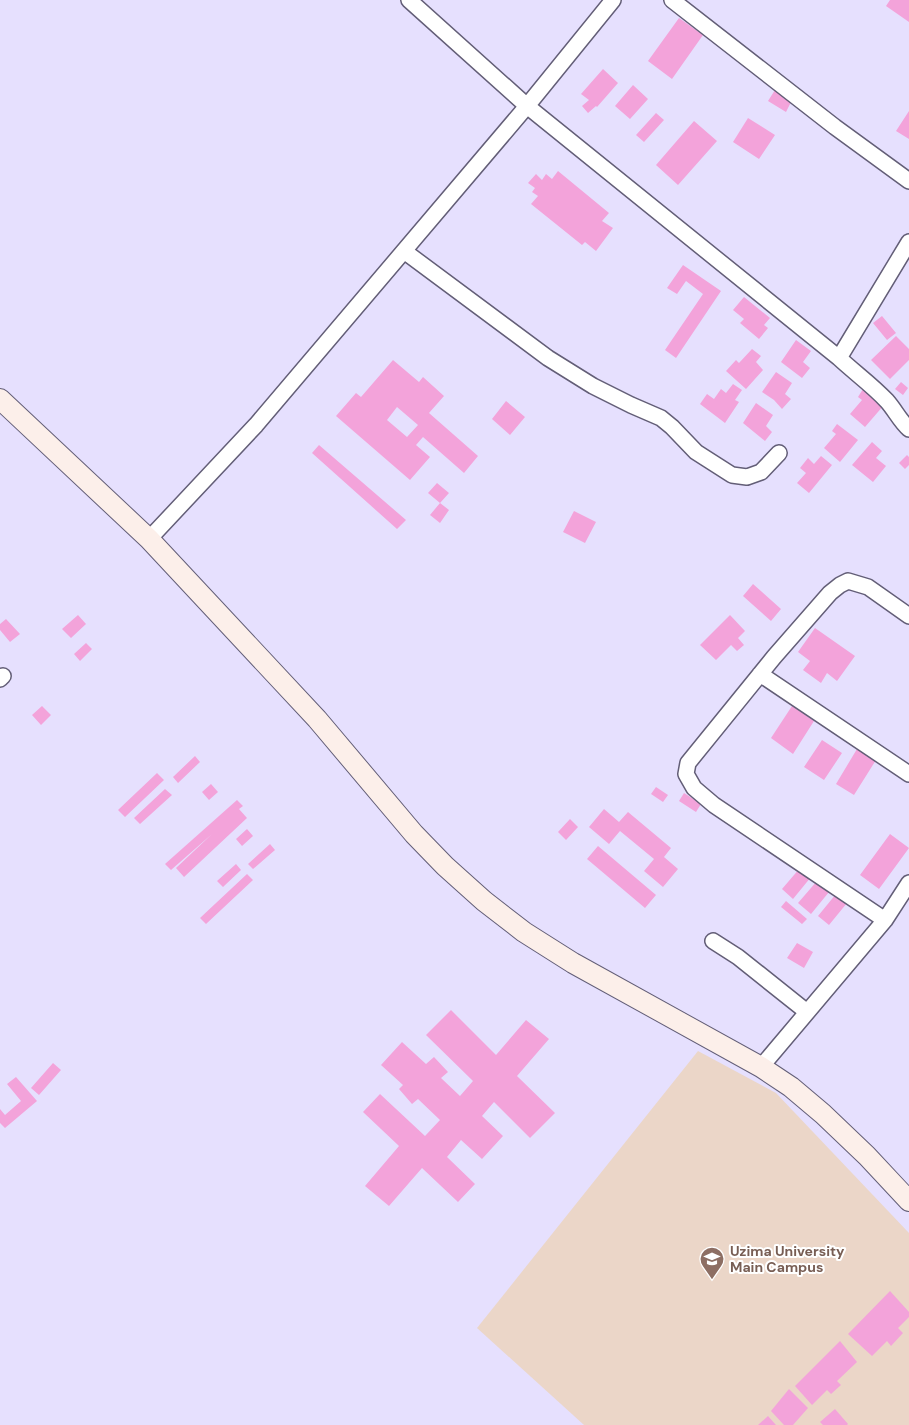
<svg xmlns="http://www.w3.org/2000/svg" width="909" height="1425" font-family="'DM Sans',sans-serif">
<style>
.education{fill:#ebd6c8}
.building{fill:#f3a3da;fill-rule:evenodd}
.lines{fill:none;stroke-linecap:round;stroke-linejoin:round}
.street-casing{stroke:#635e77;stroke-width:18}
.secondary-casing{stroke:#635e77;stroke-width:22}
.street{stroke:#fff;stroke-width:15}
.secondary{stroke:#fcefea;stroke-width:20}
.labels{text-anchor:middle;stroke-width:4;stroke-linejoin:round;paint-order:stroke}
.education-label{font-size:14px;font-weight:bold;fill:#785e54;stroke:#fff;text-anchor:start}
</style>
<rect width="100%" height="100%" fill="#e6e0fe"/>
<path class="education" d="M698 1051 776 1093 909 1233V1425H584L477 1328Z"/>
<path class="building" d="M890 0H909V22L886 6Z
M679 18 703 35 672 79 648 61Z
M603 69 618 83 597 107 596 106 588 113 582 106 589 100 581 94Z
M633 85 648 99 630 119 615 106Z
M775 90 792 100 786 112 768 101Z
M909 111V139L896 131Z
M656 113 664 120 644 142 636 135Z
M748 118 775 135 759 159 733 142Z
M694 121 717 141 678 185 656 165Z
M558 171 609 213 602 221 613 228 596 251 585 242 582 245 531 204 538 196 532 192 535 188 528 183 536 174 542 180 546 174 552 179Z
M683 265 721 291 676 358 665 350 703 294 686 281 677 294 667 288Z
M744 297 770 318 764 325 768 328 759 339 740 323 744 319 733 310Z
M882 316 896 333 887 340 873 323Z
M896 336 909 349V360L890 379 871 360Z
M796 340 811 351 803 362 810 368 802 378 781 362Z
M752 349 761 356 756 362 763 370 746 389 726 371 736 360 739 363Z
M393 360 419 382 423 377 444 396 429 413 478 456 464 473 423 437 416 445 430 457 410 480 336 416 356 393 361 397ZM397 407 418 425 407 437 387 420Z
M776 372 792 383 785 394 791 399 782 409 774 400 762 392Z
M901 382 908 388 903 395 895 389Z
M733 384 742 390 735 400 739 402 725 423 700 404 707 394 714 399 721 389 726 393Z
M863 389 884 405 865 427 850 414 862 400 858 397Z
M506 401 525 417 510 435 492 419Z
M756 403 773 415 766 426 772 432 765 441 743 423Z
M837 424 858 440 840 462 824 448 836 434 832 431Z
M872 442 882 451 876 458 886 466 873 482 852 465Z
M319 445 406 520 397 529 312 453Z
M907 455 909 457V465L905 469 899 463Z
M821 456 832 465 809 493 797 483 806 473 800 468 808 458 814 464Z
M437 483 449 493 440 503 428 493Z
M440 503 449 510 440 523 430 515Z
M574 511 596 522 585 543 563 532Z
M753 584 781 609 771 621 743 596Z
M78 615 86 624 71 638 62 629Z
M730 615 745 631 738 638 744 645 737 651 731 645 716 660 700 645Z
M6 619 20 634 10 642 0 630V624Z
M815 628 855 656 837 681 827 673 821 683 803 670 810 661 798 652Z
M86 643 92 649 80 661 74 654Z
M42 706 51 715 41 725 32 715Z
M792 706 814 721 793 754 771 738Z
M822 740 842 753 824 780 804 767Z
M857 749 876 760 854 795 836 784Z
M195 756 200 762 178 783 173 777Z
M157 773 164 780 125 817 118 810Z
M211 784 218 792 209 800 202 792Z
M656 787 668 795 663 802 651 794Z
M165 789 172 795 140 824 134 818Z
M684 793 701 804 696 812 679 801Z
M237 800 243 806 239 809 247 818 184 877 176 868 212 834 171 870 165 864Z
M604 809 619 822 628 812 671 848 664 857 678 869 663 887 644 871 654 859 620 831 609 844 589 827Z
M570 819 578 827 566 840 558 832Z
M247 829 253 836 242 846 236 839Z
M890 834 909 848 879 889 860 875Z
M270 844 275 850 253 869 248 864Z
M598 846 656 895 645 908 587 859Z
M236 864 241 870 223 887 217 881Z
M800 868 811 877 793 899 782 889Z
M247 874 253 880 206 924 200 918Z
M817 881 829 892 811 914 798 903Z
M836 894 847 903 829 925 818 916Z
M786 901 807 919 802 924 781 907Z
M797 943 813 952 804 968 787 958Z
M451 1010 496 1055 526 1020 549 1039 517 1076 555 1113 530 1138 494 1102 482 1116 503 1136 482 1159 461 1140 447 1157 475 1184 458 1202 422 1168 389 1206 365 1186 399 1146 363 1112 380 1094 425 1136 440 1120 418 1099 412 1104 399 1089 403 1085 381 1065 402 1042 426 1064 434 1057 448 1072 441 1078 460 1096 473 1081 426 1035Z
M53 1063 61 1070 39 1095 31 1088Z
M16 1077 37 1101 5 1128 0 1123V1109L5 1115 21 1101 7 1084Z
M890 1291 909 1312V1317L898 1328 903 1333 891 1346 887 1341 872 1356 848 1334Z
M840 1341 857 1362 837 1381 841 1385 831 1394 827 1390 812 1405 795 1386Z
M789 1389 808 1408 793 1425H784L771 1411Z
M835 1409 848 1424 847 1425H823L820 1422Z
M768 1416 776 1425H758Z"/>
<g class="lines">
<defs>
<path id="street" d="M409 0 527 106 839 358C854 372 872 385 887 401 895 410 900 421 909 429
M672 0 835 127 909 181
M404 251 548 358 593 386 631 405 661 418 672 427 696 452 732 475 747 477 761 472 779 453
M839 358 909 242
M149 539 256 425 527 106 613 0
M760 674 909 774
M0 679 3 676
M885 920 714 805 694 788 686 774 688 763 774 657 830 593 840 585 848 581 868 587 909 616
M713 941 738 957 807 1012
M761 1067 885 920 909 883"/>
<path id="secondary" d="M0 399 149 539 317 719 414 834 445 866 484 901 524 932 573 963 761 1067 791 1087 823 1114 867 1156 909 1201"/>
</defs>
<use href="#street" class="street-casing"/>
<use href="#secondary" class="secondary-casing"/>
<use href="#street" class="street"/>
<use href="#secondary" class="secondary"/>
</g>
<defs>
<symbol id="university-pin" viewBox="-11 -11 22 30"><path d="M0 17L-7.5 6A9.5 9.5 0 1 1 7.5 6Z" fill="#8d6e63" stroke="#fff"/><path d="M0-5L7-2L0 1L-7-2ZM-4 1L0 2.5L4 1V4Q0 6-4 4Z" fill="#fff"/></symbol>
</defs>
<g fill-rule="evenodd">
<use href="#university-pin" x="698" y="1245" width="28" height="38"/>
</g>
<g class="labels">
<g class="education-label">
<text x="730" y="1256">Uzima University<tspan x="730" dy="16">Main Campus</tspan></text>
</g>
</g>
</svg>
